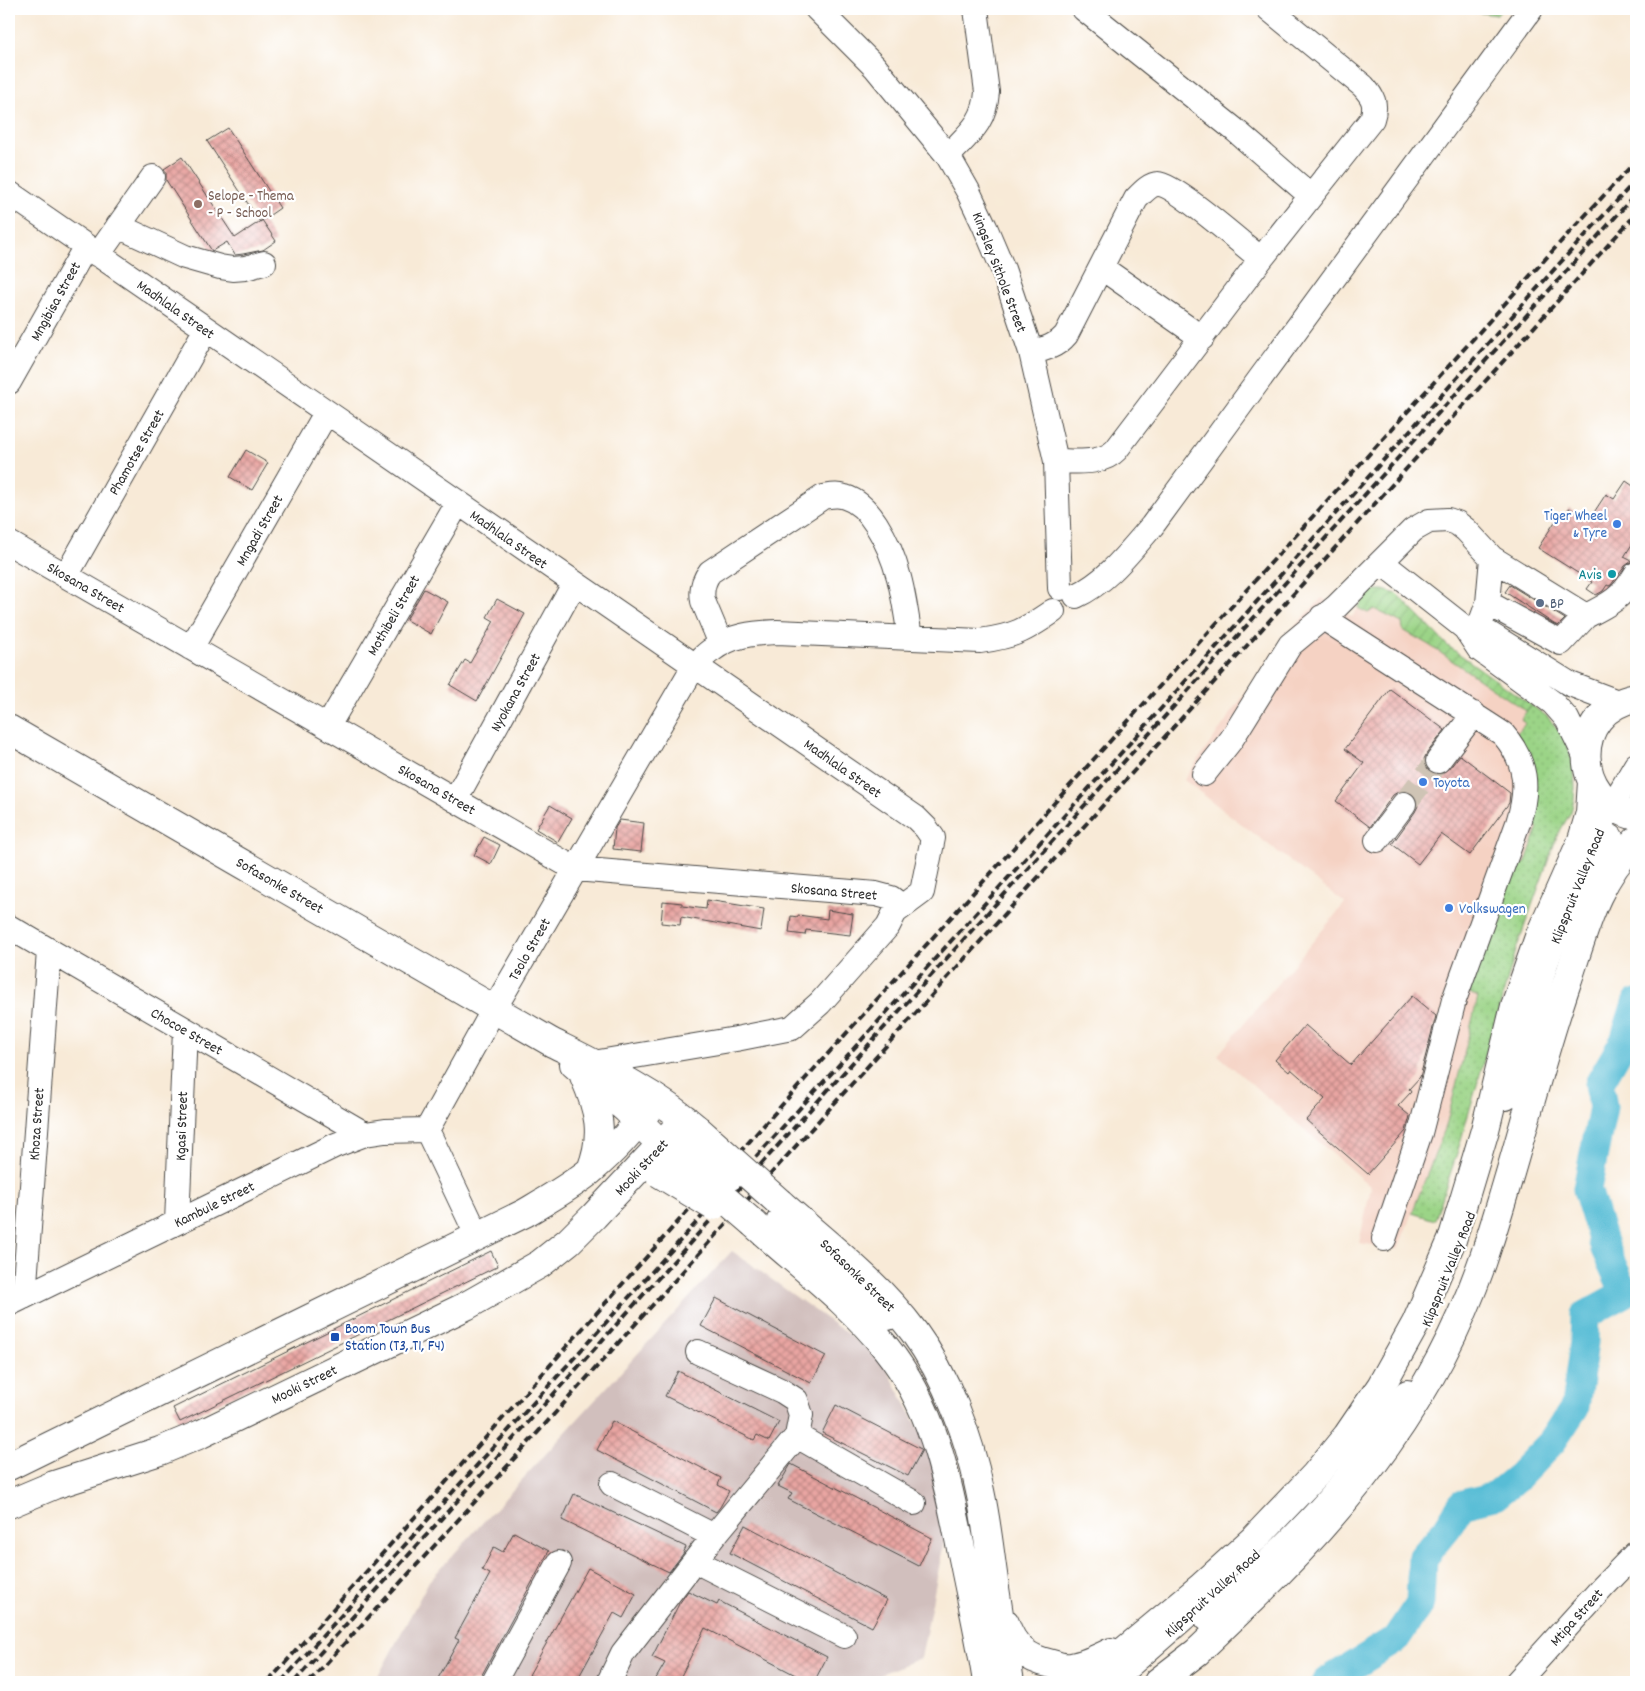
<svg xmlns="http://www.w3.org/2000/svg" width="1645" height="1691" font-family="Dekko,sans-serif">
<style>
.built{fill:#f5d2c3}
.industrial{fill:#d1bfbd}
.grass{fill:url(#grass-dots);stroke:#638059}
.wetland{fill:url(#wetland-marsh);stroke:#638059}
.garden{fill:url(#garden-furrows);stroke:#638059}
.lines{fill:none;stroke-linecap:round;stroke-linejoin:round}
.river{stroke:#58bdd6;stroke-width:29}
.building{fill:url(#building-cross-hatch)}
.minor-tunnel{stroke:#cfc4b5;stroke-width:24;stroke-dasharray:24 12;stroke-linecap:butt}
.minor-casing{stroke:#4a4845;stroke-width:26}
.major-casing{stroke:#4a4845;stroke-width:30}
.minor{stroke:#fff;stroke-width:24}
.major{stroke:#fff;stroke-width:28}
.rail{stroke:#2b2b2b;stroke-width:4;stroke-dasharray:8 4;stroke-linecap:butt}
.minor-bridge-casing{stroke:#4a4845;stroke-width:26;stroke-linecap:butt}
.major-bridge-casing{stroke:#4a4845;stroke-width:30;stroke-linecap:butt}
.minor-bridge{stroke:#fff;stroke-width:24}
.major-bridge{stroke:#fff;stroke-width:28}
.education-dot{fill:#8d6e63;stroke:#fff;stroke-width:2}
.shop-dot{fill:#3f7fe0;stroke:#fff;stroke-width:2}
.culture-dot{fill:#0f9aa8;stroke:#fff;stroke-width:2}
.service-dot{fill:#5c6f8a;stroke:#fff;stroke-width:2}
.transit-dot{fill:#1a4fb4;stroke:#fff;stroke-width:2}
.labels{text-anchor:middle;stroke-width:4.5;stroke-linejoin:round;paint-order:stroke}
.education-label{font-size:15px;fill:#785e54;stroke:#fff;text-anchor:start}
.street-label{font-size:15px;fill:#2b2b2b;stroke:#fff}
.shop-label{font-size:15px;fill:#366cbe;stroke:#fff;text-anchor:start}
.culture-label{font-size:15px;fill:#0d838f;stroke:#fff;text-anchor:end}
.service-label{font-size:15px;fill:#4e5e75;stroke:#fff;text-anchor:start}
.transit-label{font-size:15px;fill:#164399;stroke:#fff;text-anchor:start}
</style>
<defs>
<pattern id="grass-dots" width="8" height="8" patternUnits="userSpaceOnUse" patternTransform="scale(1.25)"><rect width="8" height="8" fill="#9bd487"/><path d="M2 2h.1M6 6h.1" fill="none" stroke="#86b675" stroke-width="1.8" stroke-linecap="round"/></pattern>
<pattern id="wetland-marsh" width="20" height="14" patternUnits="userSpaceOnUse" patternTransform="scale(1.25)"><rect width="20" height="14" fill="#9bd487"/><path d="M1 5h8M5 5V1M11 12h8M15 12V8" fill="none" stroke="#86b675"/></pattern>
<pattern id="garden-furrows" width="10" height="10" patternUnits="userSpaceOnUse" patternTransform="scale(1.25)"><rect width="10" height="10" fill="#9bd487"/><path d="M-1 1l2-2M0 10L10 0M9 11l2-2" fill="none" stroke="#86b675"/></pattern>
<pattern id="building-cross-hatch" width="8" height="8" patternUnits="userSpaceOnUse" patternTransform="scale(1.25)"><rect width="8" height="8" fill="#e9a5a2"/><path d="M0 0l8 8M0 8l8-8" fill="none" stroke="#bd8784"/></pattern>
</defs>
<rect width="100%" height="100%" fill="#fff"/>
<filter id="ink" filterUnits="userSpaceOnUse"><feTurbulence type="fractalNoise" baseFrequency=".02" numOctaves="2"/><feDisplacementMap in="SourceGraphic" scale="10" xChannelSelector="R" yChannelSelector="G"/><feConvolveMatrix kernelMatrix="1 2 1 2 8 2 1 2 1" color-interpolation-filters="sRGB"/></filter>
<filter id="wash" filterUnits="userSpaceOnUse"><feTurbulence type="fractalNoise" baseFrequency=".0096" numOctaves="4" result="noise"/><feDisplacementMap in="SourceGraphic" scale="20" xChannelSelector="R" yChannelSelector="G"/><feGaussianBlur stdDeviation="1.12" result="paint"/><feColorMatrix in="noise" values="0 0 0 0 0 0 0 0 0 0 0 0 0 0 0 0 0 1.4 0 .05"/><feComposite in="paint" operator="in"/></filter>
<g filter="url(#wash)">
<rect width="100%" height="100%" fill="#f8ead7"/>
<path class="built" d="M1322 598 1352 617 1358 608 1368 612 1374 609 1383 612 1402 623 1403 630 1429 645 1526 711 1521 719 1525 724 1538 828 1525 865 1513 861 1469 993 1478 996 1446 1126 1398 1249 1359 1243 1371 1187 1218 1055 1345 903 1184 780 1285 637Z"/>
<path class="industrial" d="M732 1251 881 1358 933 1455 946 1532 921 1658 870 1678 846 1682H375L429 1581Z"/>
<path class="grass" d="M1531 705 1548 717 1565 739 1574 765 1575 788 1574 800 1571 812 1557 836 1517 947 1458 1150 1435 1220 1412 1213 1446 1126 1478 997 1469 993 1513 861 1525 864 1538 828 1528 823 1516 734 1525 724 1521 719Z"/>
<path class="wetland" d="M1451 9H1502L1497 15Z"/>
<path class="garden" d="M1376 590H1383L1397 594 1448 646 1531 705 1526 711 1429 645 1403 630 1402 623 1374 609 1368 613 1358 608 1368 591Z"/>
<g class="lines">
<path class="river" d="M1326 1682 1395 1640 1420 1603 1422 1558 1447 1528 1462 1504 1495 1496 1518 1477 1552 1442 1575 1407 1584 1342 1585 1315 1625 1293 1605 1249 1587 1189 1603 1107 1599 1084 1624 1041 1636 1003"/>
</g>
<g id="blocks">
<path class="building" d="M228 128 280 208 260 222 207 141Z
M182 157 235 238 262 220 276 241 263 250 243 254 235 255 227 242 212 251 166 180V172L164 169Z
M246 450 268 463 252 490 230 477Z
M1626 481 1636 488V538L1624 557 1632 561 1625 566 1611 585 1609 586 1607 585 1603 591 1596 595 1587 589 1592 582 1538 548 1558 517 1562 519 1569 508 1589 520 1606 494 1614 499Z
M1510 585 1565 619 1558 626 1554 624 1505 592Z
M424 589 448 602 431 634 406 620Z
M497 599 525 614 477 701 450 685 465 660 470 663 494 621 487 617Z
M1390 689 1445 730 1427 753 1424 759 1425 766 1429 772 1436 775 1444 773 1449 769 1460 755 1510 793 1509 803 1470 855 1441 834 1418 864 1392 844 1415 812 1418 806 1416 798 1412 793 1405 790 1398 792 1393 795 1370 827 1336 801 1364 763 1345 749Z
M550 805 572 818 558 842 536 829Z
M620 820 644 823 641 852 613 849 615 828Z
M484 837 500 845 491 864 474 855Z
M707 900 764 909 761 931 681 917 680 925 661 923 663 901 682 903V906L706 909Z
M828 910 853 914 850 935 806 930 805 935 789 933 791 916 798 917V915L827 919Z
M1412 996 1436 1016 1420 1077 1409 1089 1411 1092 1398 1106 1410 1116 1406 1131 1368 1174 1306 1120 1325 1099 1291 1069 1289 1072 1275 1060 1305 1025 1351 1065Z
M491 1251 498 1266 180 1422 173 1408Z
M716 1298 826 1356 811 1383 701 1326Z
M678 1371 779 1422 769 1441 757 1435 754 1440 665 1396Z
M836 1405 921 1449 922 1450 908 1476 822 1433Z
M612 1421 721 1478 718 1485 729 1491 720 1507 716 1512 597 1450Z
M791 1464 932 1538 919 1566 788 1499 792 1493 778 1486Z
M574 1494 686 1547 683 1554 669 1572 562 1520Z
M745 1525 887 1600 872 1627 730 1553Z
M514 1532 549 1551 478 1682H436L459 1640 455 1638 490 1574 482 1570 494 1547 503 1552Z
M588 1568 636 1594 623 1618 614 1613 576 1682H542L529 1675Z
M688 1591 717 1605 719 1601 827 1657 814 1682H809L705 1628 678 1682H654L665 1663 652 1657 679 1604Z"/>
</g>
</g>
<g filter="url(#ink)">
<use href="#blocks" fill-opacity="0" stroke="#4a4845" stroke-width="1"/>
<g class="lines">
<path class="minor-tunnel" d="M1404 804 1438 761"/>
<defs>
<path id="minor" d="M817 9 875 67 948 156 968 191 985 227 1003 269 1031 352 1056 461 1060 588
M1084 9 1235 130 1311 196
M948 156C968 134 985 123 987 92L976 9
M9 193 916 818 926 828 933 838 922 892 895 912
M118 226 185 257 220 267 233 269 245 268 264 263
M98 255 153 177
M1102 268 1202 338
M1031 352C1045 349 1057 346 1066 335L1136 199C1142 193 1150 184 1158 184 1174 184 1245 246 1261 259
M9 382 86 246
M1056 461C1075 461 1102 465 1116 450L1261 259 1372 119C1377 104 1373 97 1363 86L1269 9
M9 543 575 869 876 894 891 898 895 901V912L888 926 820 1003 792 1028 736 1039 593 1063
M1381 562 1465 628 1479 649 1553 703 1567 719 1586 758
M66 576 206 329
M1076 596C1108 581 1129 552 1152 526L1531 9
M1488 603 1561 643 1586 616 1492 558
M1586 616C1610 604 1622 598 1636 574
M1322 617 1503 734C1527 762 1529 788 1518 823L1454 1000 1420 1133 1384 1239
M1465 628 1488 633 1570 684 1620 703
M721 644 703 601C701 590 703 581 710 572L823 497C830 496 838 494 845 497 859 501 869 513 876 524 899 560 904 597 910 638
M191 648 326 413
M328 726 458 503
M1438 761 1474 714
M1204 774 1231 740 1290 645 1337 606 1413 530 1429 521 1448 520 1457 523 1466 530 1492 558 1488 603 1474 641
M455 800 574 584
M1377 840 1404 804
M1587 854 1599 828 1636 765
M1580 905 1611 837
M9 927 365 1134
M1506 1098 1545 966 1573 889
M779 1220 888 1318
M177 1222 185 1030
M478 1237 427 1130 494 1009 694 666C700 661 705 654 712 650 731 635 754 633 777 632L980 641C1015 636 1024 631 1053 611
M24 1297 49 951
M9 1304 336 1145 365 1134 385 1131 427 1130
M797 1436 914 1503
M612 1484 714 1536
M695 1561 844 1636
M1207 1619C1247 1581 1289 1544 1326 1502 1356 1468 1381 1429 1407 1392
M494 1682 559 1563
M609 1682 623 1653 714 1536 797 1436 801 1415 796 1400 782 1391 698 1352
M1111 1682 1215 1591
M1517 1682 1603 1587 1636 1553"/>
<path id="major" d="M1636 698C1569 710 1571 801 1636 816
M9 729 551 1042C601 1067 654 1092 697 1129
M574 1064 627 1110 651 1134
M584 1076C599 1110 605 1134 591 1170
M780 1203C826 1244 877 1282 914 1332 947 1377 969 1436 980 1491 986 1518 989 1546 993 1574 998 1610 1004 1646 1010 1682
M754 1224C798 1264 848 1301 886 1348 937 1411 948 1487 964 1563 972 1603 981 1642 987 1682
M9 1466 525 1213C547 1200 570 1187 590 1171 615 1150 637 1125 656 1099
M9 1504 54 1485 160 1451 201 1434 466 1306 540 1264 569 1241 594 1216 685 1119
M1005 1623C1013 1647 1027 1659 1052 1664 1058 1666 1065 1668 1071 1667 1085 1665 1099 1658 1111 1652
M1087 1682 1200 1588 1255 1538 1315 1475 1347 1436 1381 1386 1416 1323 1452 1240 1485 1130 1515 1006 1539 937 1582 840 1590 813 1592 781
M1158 1682C1171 1672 1184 1662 1197 1652 1215 1635 1233 1617 1251 1600 1352 1503 1435 1397 1482 1263 1514 1170 1535 1075 1567 982 1585 929 1595 882 1636 841"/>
</defs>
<use href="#minor" class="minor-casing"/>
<use href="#major" class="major-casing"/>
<use href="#minor" class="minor"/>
<use href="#major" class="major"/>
<path class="rail" d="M268 1682 797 1088 1566 236 1636 161
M281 1682 1149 722 1559 264 1636 180
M294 1682 1636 194
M309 1682 493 1482 1636 214"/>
<defs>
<path id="minor-bridge" d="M690 1141 731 1178"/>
<path id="major-bridge" d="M697 1129 780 1203
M674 1155 754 1224
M659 1173 713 1206"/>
</defs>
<use href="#minor-bridge" class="minor-bridge-casing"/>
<use href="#major-bridge" class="major-bridge-casing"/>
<use href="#minor-bridge" class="minor-bridge"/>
<use href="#major-bridge" class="major-bridge"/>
</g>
</g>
<circle class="education-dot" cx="198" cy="204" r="5"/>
<g class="shop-dot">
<circle cx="1617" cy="524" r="5"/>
<circle cx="1423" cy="782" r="5"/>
<circle cx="1449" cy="908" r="5"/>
</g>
<circle class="culture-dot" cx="1612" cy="574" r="5"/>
<circle class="service-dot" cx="1540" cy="603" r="5"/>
<rect class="transit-dot" x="330" y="1332" width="10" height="10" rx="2.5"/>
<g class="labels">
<g class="education-label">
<text x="208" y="200">Selope - Thema<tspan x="208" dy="17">- P - School</tspan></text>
</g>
<g class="street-label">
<text transform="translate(1000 272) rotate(69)" y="5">Kingsley Sithole Street</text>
<text transform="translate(55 301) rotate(-61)" y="5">Mngibisa Street</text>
<text transform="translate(176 309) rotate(35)" y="5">Madhlala Street</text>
<text transform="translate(136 452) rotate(-60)" y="5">Phamotse Street</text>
<text transform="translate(259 530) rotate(-60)" y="5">Mngadi Street</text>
<text transform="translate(509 539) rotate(35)" y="5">Madhlala Street</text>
<text transform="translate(86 587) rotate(30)" y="5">Skosana Street</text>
<text transform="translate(393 615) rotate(-60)" y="5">Mothibeli Street</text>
<text transform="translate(515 692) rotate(-61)" y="5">Nyokana Street</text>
<text transform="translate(843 768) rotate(35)" y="5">Madhlala Street</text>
<text transform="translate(437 789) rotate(30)" y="5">Skosana Street</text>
<text transform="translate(280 885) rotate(30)" y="5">Sofasonke Street</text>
<text transform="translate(1577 886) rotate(-68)" y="5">Klipspruit Valley Road</text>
<text transform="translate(834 891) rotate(5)" y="5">Skosana Street</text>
<text transform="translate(529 949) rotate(-60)" y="5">Tsolo Street</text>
<text transform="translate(187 1031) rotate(30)" y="5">Chocoe Street</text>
<text transform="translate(36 1124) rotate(-86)" y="5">Khoza Street</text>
<text transform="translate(181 1126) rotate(-88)" y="5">Kgasi Street</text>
<text transform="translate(641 1167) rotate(-47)" y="5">Mooki Street</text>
<text transform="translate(214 1204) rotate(-26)" y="5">Kambule Street</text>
<text transform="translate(1448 1269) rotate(-68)" y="5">Klipspruit Valley Road</text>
<text transform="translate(858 1275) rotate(44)" y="5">Sofasonke Street</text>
<text transform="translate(304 1384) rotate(-26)" y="5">Mooki Street</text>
<text transform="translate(1212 1593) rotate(-42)" y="5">Klipspruit Valley Road</text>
<text transform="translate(1576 1617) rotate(-48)" y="5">Mtipa Street</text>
</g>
<g class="shop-label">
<text x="1607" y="520" text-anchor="end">Tiger Wheel<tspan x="1607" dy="17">&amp; Tyre</tspan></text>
<text x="1433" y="787">Toyota</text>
<text x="1459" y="913">Volkswagen</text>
</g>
<g class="culture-label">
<text x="1602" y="579">Avis</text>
</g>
<g class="service-label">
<text x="1550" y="608">BP</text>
</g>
<g class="transit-label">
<text x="345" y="1333">Boom Town Bus<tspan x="345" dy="17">Station (T3, T1, F4)</tspan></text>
</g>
</g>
<rect width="1645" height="1691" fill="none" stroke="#fff" stroke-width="30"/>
</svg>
